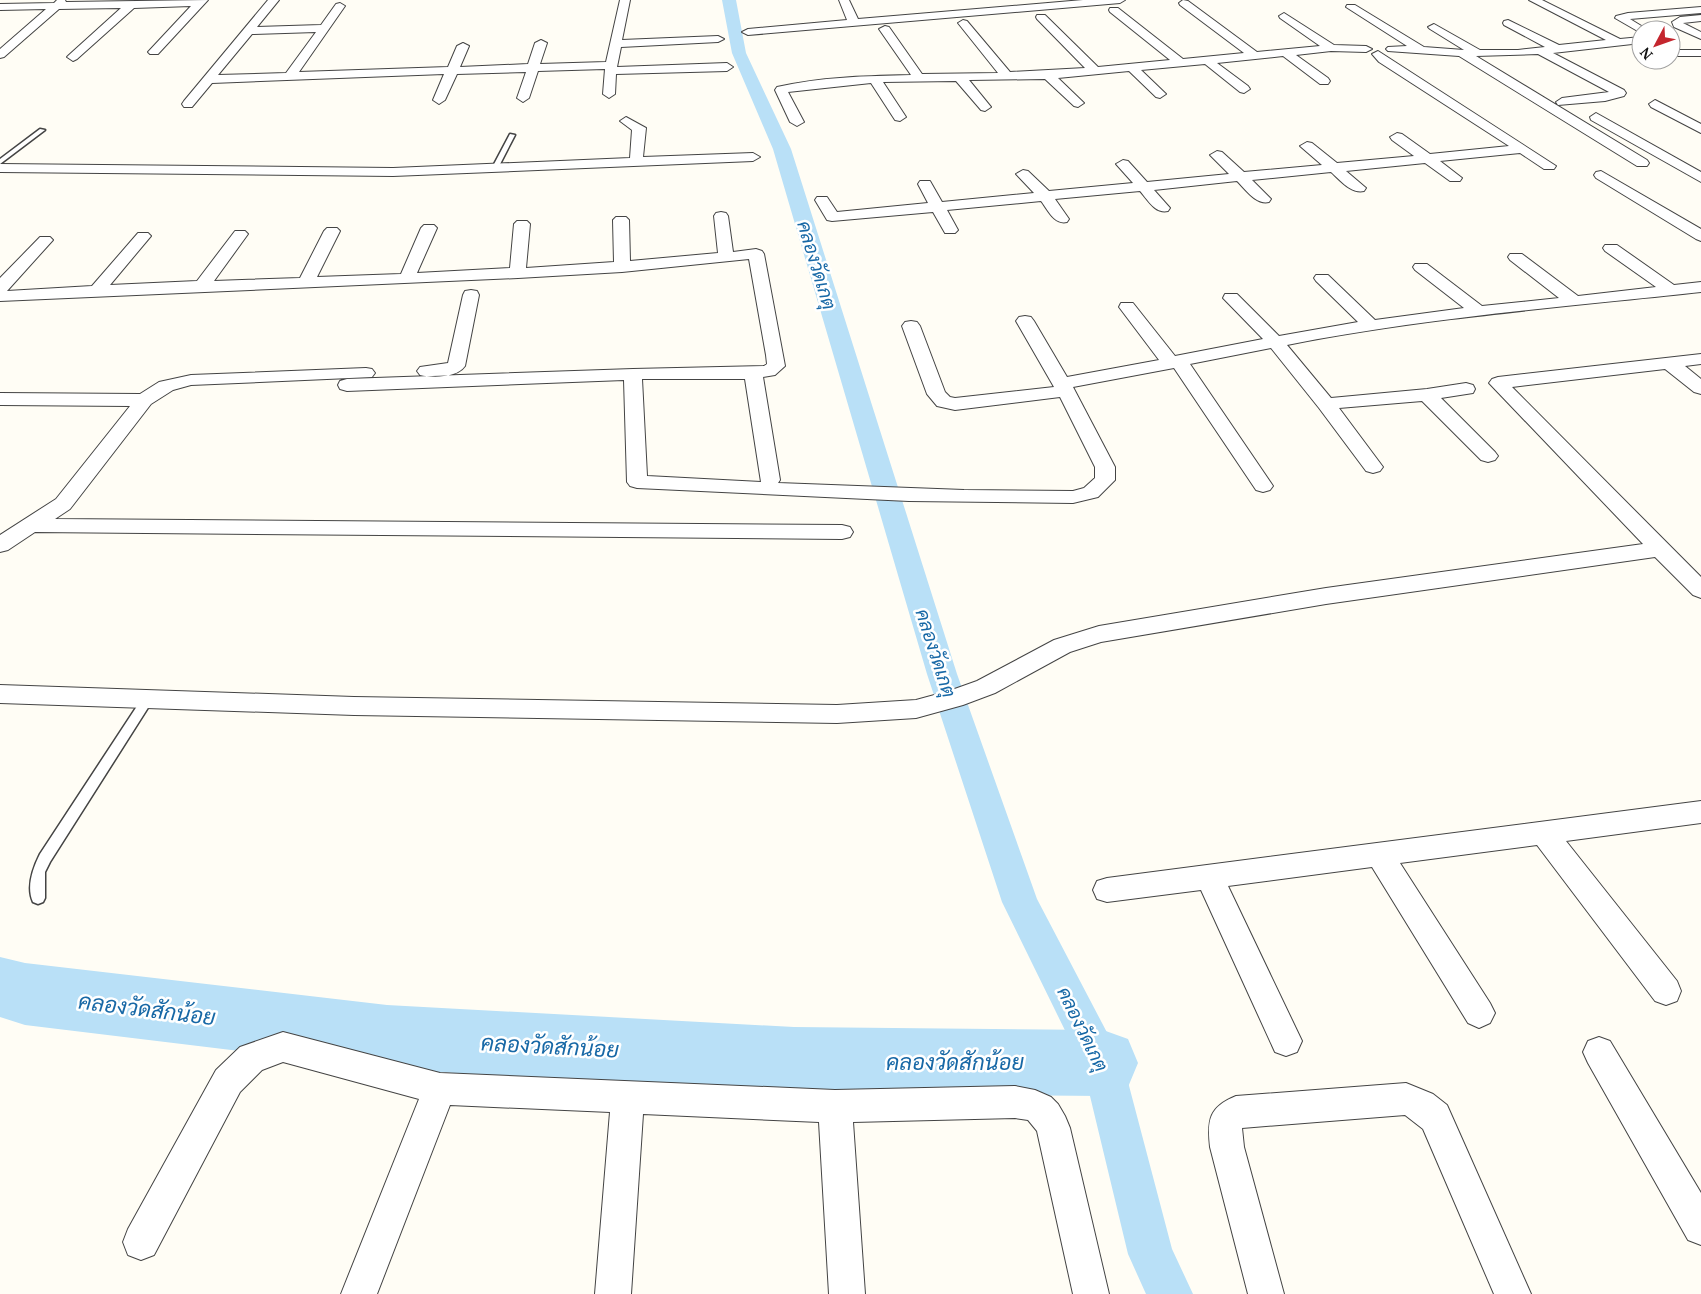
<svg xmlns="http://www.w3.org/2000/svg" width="1701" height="1294" font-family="'PT Serif',Sarabun,serif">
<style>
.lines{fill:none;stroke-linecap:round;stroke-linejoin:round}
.canal{fill:#b9e0f7;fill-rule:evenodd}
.river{fill:#b9e0f7;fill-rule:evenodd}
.service-casing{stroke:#444;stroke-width:3}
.minor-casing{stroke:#444;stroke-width:2}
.service{fill:#fff;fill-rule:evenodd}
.minor{fill:#fff;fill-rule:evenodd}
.labels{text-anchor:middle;stroke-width:5;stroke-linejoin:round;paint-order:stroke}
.water-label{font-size:19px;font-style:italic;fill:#1768a6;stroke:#fff}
.near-water-label{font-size:22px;font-style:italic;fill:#1768a6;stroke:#fff}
</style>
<rect width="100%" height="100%" fill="#fffdf5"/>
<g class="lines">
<path class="canal" d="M722 0H736L746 53 791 149 957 674 1037 899 1123 1063 1172 1249 1193 1294H1146L1128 1254 1083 1067 1002 902 927 674 773 149 732 53Z"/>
<path class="river" d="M0 957 25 963 387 1005 794 1027 1103 1030 1128 1039 1138 1063 1128 1087 1103 1096 794 1093 387 1069 25 1025 0 1017Z"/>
<defs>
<path id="service" d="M40 129 45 130 0 164V159Z
M510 134 515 135 498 168 493 169 492 168Z
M147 696 151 697 153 700 151 703 50 862 45 872V898L43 902 38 904 33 902C26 887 33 868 40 854L143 697Z"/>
<path id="minor" d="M57 0H65L66 2 208 0 158 54H150L148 52 191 6 134 8 77 59 73 61 67 57 69 55 121 8 59 9 4 57 0 58V49L46 9 0 10V4L54 3Z
M268 0H279L257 27 321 25 336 4 340 3 345 6 299 72 448 67 457 46 463 43 469 46 460 67 528 64 535 43 541 40 547 43 540 64 606 62 620 0H630L622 40 718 36 724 39 718 42 621 47 617 67 727 63 733 67 727 71 616 74 615 94 609 98 603 94 605 69 538 71 529 98 523 102 517 98 526 72 457 74 445 100 439 104 433 100 444 74 212 83 192 107H184L182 104 184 101ZM316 32 286 73 218 75 252 34Z
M839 0H849L858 19 1083 0H1125L1120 3 748 35 742 32 748 29 847 20Z
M1183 0 1188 1 1257 52 1320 46 1280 18 1279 16 1284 13 1334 45 1366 46 1372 49 1366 52 1331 51 1296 55 1328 78 1330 81 1328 84H1320L1283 56 1217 63 1248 86 1250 89 1244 93 1240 92 1205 64 1141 70 1166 94 1160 98 1156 97 1129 71 1058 78 1084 103 1078 107 1074 106 1045 79 969 80 991 107 985 111 981 110 956 81 883 82 906 117 900 121 895 120 871 83 788 92 804 122 797 126 790 122 775 90 777 87C820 77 866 76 911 75L879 29 885 26 889 27 922 74 998 73 958 23 963 20 967 21 1010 72 1085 68 1037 19 1036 17 1037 15H1045L1098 67 1170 60 1110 12 1109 10 1110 8H1118L1183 59 1244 53 1180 5 1179 3Z
M1529 0H1542L1620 39 1641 37V43L1553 53 1624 90 1626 93 1624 96 1605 101 1558 105 1556 102 1562 98 1609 92 1538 54 1476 56 1647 160 1649 163 1647 166H1637L1459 56 1388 51 1386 49 1388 47 1407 46 1346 7 1347 5H1355L1424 47 1464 50 1430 29 1428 27 1434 24 1480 50H1518L1545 47 1504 25 1503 23 1504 21 1508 20 1559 45 1606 40Z
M1701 7V13L1630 19 1648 30H1641V33L1615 18 1616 16 1628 13Z
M1701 15V21L1683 23 1701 32V39L1674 27 1672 22 1680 17Z
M1671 50H1701V56H1671Z
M1378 51 1556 166 1554 169H1544L1520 153 1440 161 1462 178 1460 181H1450L1425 163 1346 171 1366 188 1364 191C1351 194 1340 180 1331 172L1252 180 1271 199 1269 202C1256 205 1246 190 1237 181L1154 190 1170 208 1168 211C1155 214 1148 200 1140 191L1055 199 1069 219 1067 222C1054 225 1048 210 1041 201L947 210 958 230 955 233H945L933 212 832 221 827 220 815 200 817 197H827L837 212 928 203 918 184 920 181H930L942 202 1034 193 1016 174 1023 170 1028 171 1049 191 1133 183 1116 164 1123 160 1128 161 1147 182 1229 174 1210 155 1217 151 1222 152 1244 172 1322 165 1300 146 1307 142 1312 143 1337 163 1414 156 1392 140 1390 137 1397 133 1402 134 1430 154 1509 146 1379 62 1372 54Z
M1655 100 1701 124V133L1651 107 1649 104Z
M1596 113 1701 172V182L1591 120 1590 117Z
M626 117 646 128 643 157 753 153 760 157 753 161 393 176 0 172V164L393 168 630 158 632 130 620 121Z
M1601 171 1701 229V241L1696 239 1596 178 1594 175 1596 172Z
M721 212 726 213 728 216 733 252 756 249 762 251 764 254 785 366 775 375 763 377 780 480 778 483 964 490 1073 491 1084 488 1095 478V467L1060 397 955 410 937 406 927 394 902 326 905 322 911 321 917 322 920 326 945 392 950 397 955 398 1054 387 1016 321 1019 317 1025 316 1031 317 1034 321 1067 377 1159 360 1119 307 1121 303H1133L1175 356 1263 339 1223 298 1225 294H1237L1279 336 1358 322 1316 281 1314 278 1316 275H1328L1375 320 1464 308 1415 270 1413 267 1415 264H1427L1482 306 1559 298 1510 260 1508 257 1510 254H1522L1578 296 1656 287 1605 251 1603 248 1605 245H1617L1674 285 1701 282V292C1563 307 1423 318 1287 345L1331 398 1427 389 1466 383 1473 385 1475 389 1473 393 1441 398 1495 452 1498 456 1495 460 1488 462 1481 460 1422 401 1339 408 1383 467 1380 471 1373 473 1366 471 1319 408 1271 348 1190 364 1273 486 1270 490 1263 492 1256 490 1174 368 1073 387 1115 467V480L1098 497 1073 503 909 501 637 488 630 486 627 482 624 380 347 391 340 389 338 385 340 381 347 379 633 369 764 366 767 364 766 355 749 259 622 272 518 278 0 301V278L40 237H50L53 240 7 291 92 286 138 233H148L151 236 110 285 197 281 235 231H245L248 234 214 281 300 278 324 231 327 228H337L340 231 317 277 401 274 421 228 424 225H434L437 228 417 273 510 268 514 224 517 221H527L530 224 526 268 614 262 613 220 616 217H626L629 220 630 261 718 253 714 216 716 213ZM642 379H745L761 482 647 476Z
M471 290 477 291 479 295 465 366C457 378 432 378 420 375L417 371 420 367 448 363 463 295 465 291Z
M1701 354V364L1685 366 1701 379V394L1694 392 1665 369 1512 387 1701 577V598L1693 595 1655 557 1326 604 1101 642 1070 652 995 693 963 705 916 718 837 723 354 715 0 703V685L354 697 837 705 916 700 949 691 977 681 1054 640 1099 626 1326 588 1643 544 1489 383 1492 379 1498 377Z
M366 368 372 369 375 373 372 377 191 385 173 390 151 404 70 509 55 519 842 525 850 527 853 532 850 537 842 539 35 532 8 550 0 552V535L56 499 130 406 0 405V393L140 394 159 382 191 375Z
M1701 801V823L1566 841 1677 981 1681 991 1677 1001 1666 1005 1655 1001 1537 845 1400 863 1490 1003 1495 1013 1490 1023 1479 1028 1468 1023 1372 867 1228 886 1302 1041 1297 1052 1286 1056 1275 1052 1201 890 1107 902 1097 899 1093 890 1097 881 1107 878Z
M283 1032 440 1073 835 1090 1015 1086 1035 1090 1051 1097 1058 1104 1065 1116 1070 1128 1109 1294H1073L1037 1131 1028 1120 1015 1118 853 1122 865 1294H829L819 1122 643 1114 631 1294H595L610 1112 450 1105 377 1294H341L419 1099 283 1062 262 1070 240 1092 154 1255 141 1260 128 1255 123 1242 128 1229 216 1070 240 1047Z
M1599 1037 1610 1041 1701 1193V1245L1688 1240 1588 1063 1583 1052 1588 1041Z
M1406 1083 1433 1094 1447 1105 1531 1294H1494L1423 1129 1405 1115 1242 1128 1244 1147 1284 1294H1248L1210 1147C1207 1120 1209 1107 1236 1096Z"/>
</defs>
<use href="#service" class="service-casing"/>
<use href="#minor" class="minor-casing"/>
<use href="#service" class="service"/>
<use href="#minor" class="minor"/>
</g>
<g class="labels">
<g class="water-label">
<text transform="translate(817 265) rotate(73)" y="7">คลองวัดเกตุ</text>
<text transform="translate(936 653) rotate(72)" y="7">คลองวัดเกตุ</text>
<text transform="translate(1083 1029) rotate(64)" y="7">คลองวัดเกตุ</text>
</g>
<g class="near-water-label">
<text transform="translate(147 1009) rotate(7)" y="8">คลองวัดสักน้อย</text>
<text transform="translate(550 1046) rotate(3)" y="8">คลองวัดสักน้อย</text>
<text x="955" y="1070">คลองวัดสักน้อย</text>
</g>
</g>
<g transform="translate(1656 45) rotate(229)"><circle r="24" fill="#ffffff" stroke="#a0a0a0"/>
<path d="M0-4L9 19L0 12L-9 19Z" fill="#c4262e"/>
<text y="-8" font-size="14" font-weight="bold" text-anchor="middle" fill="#111111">N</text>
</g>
</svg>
